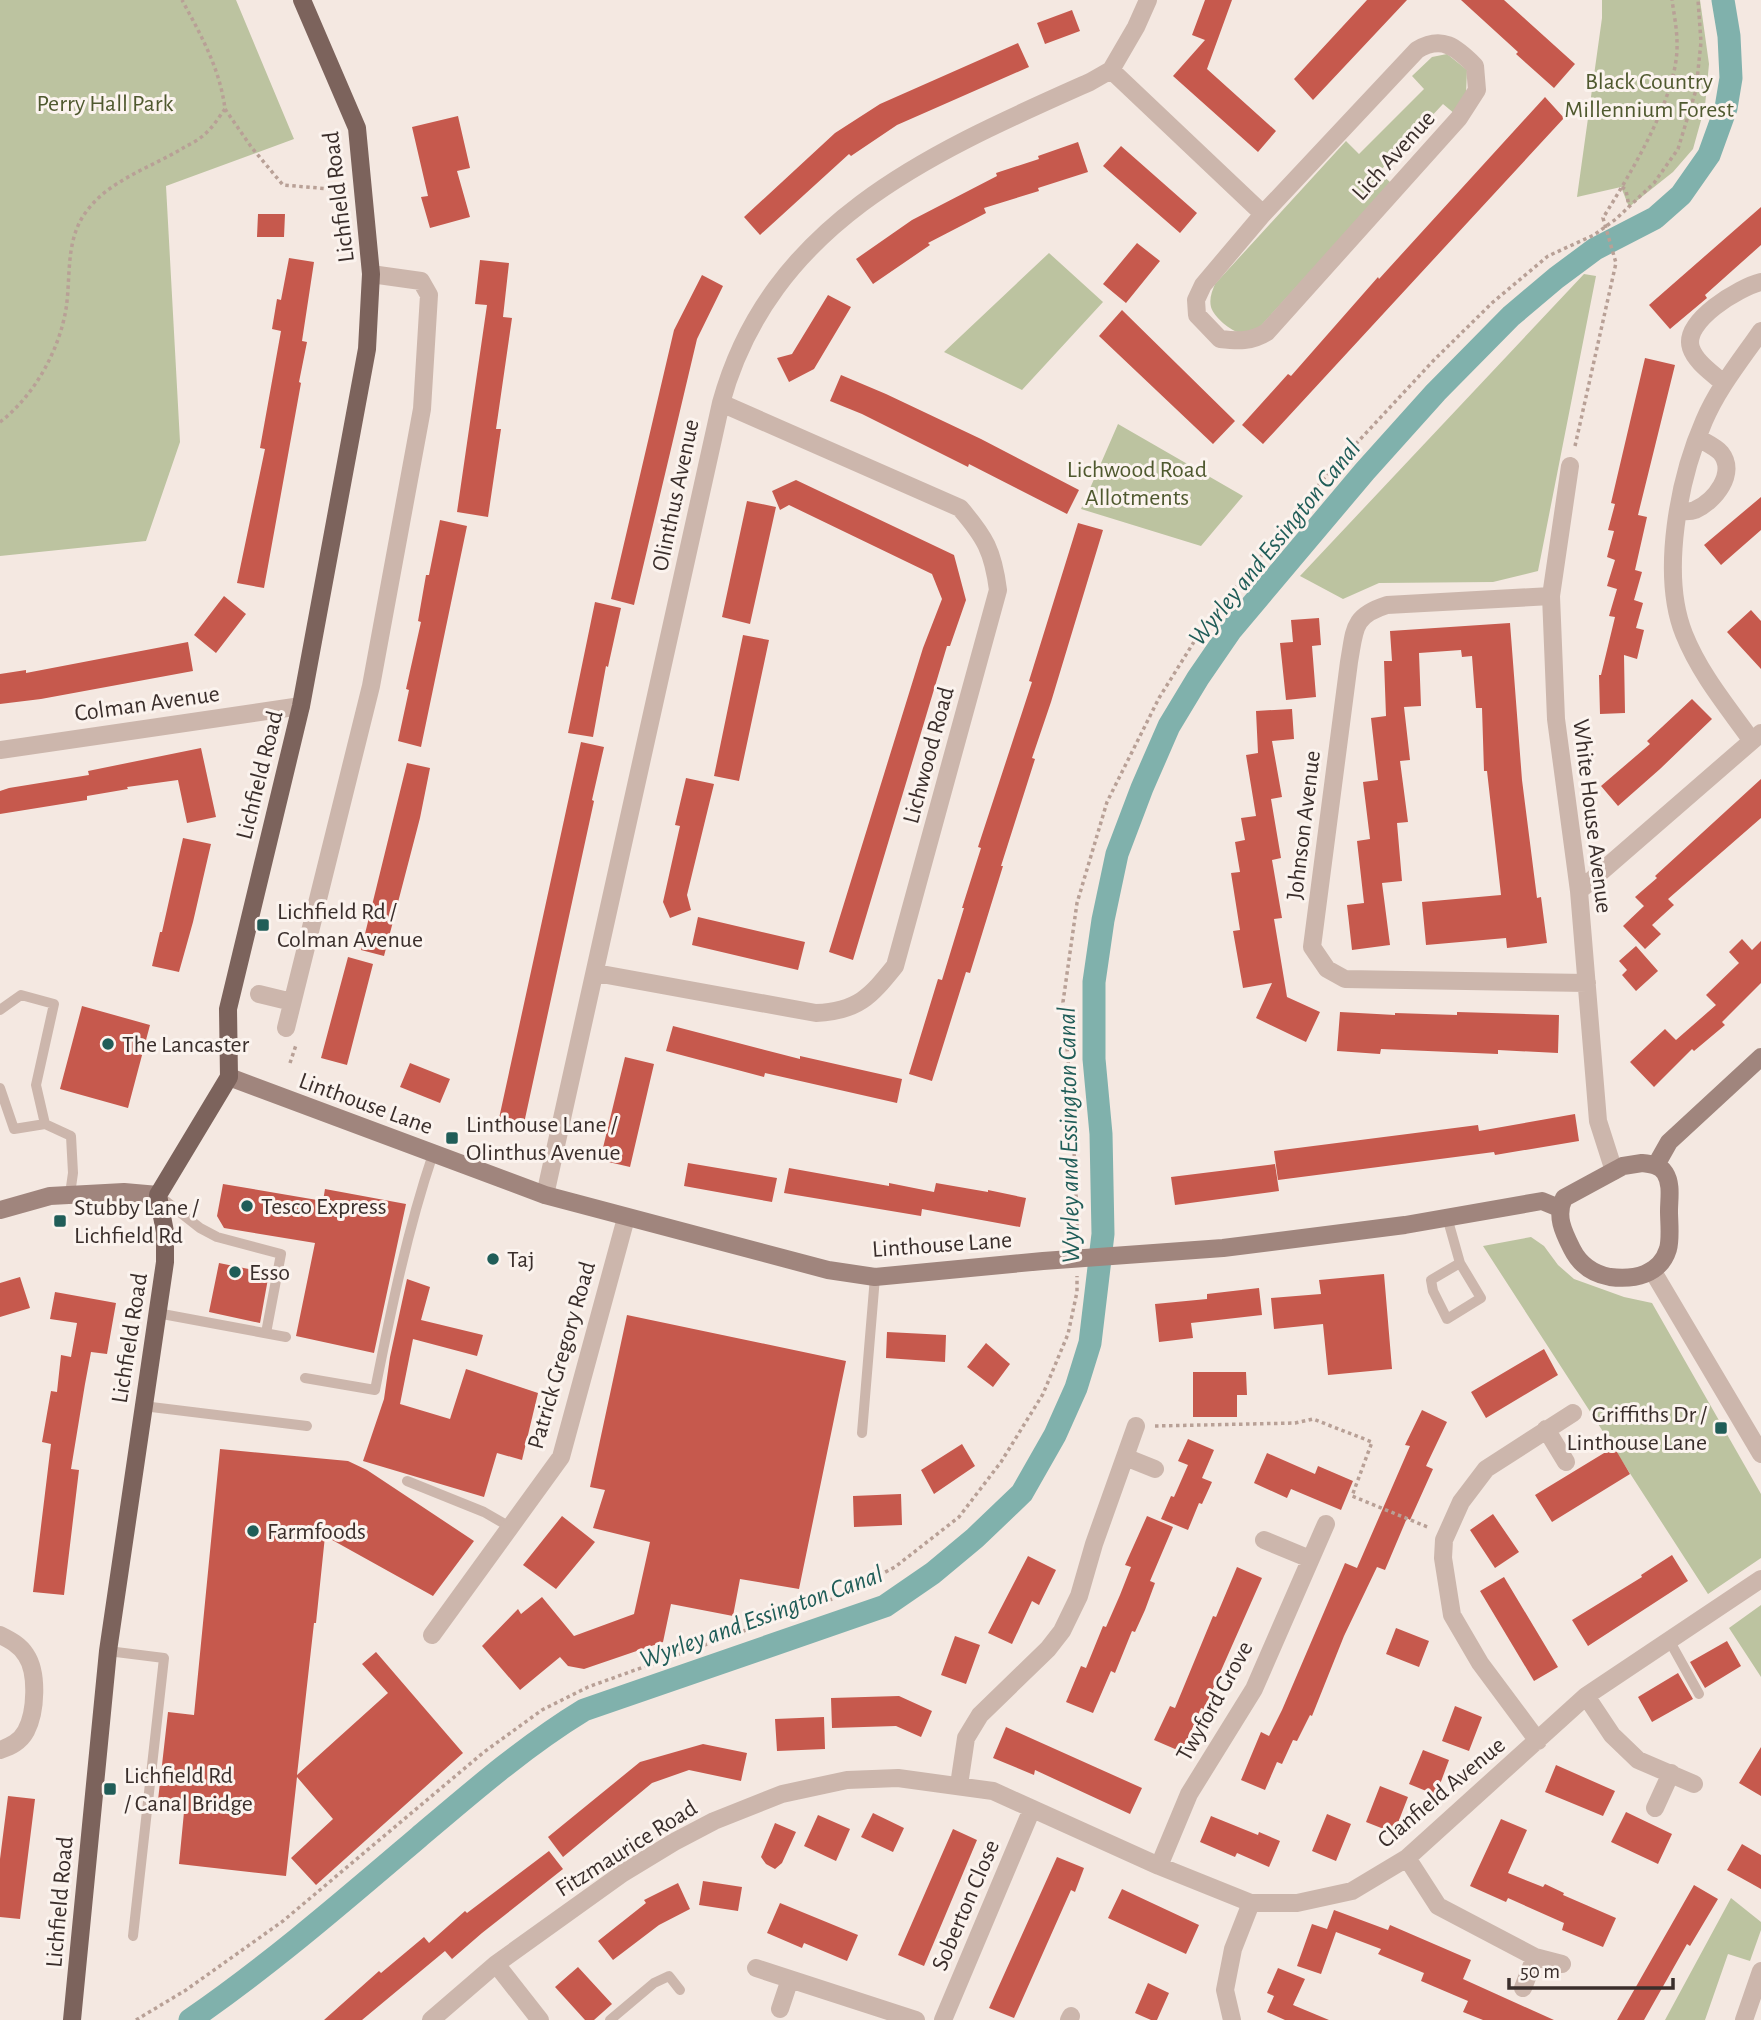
<svg xmlns="http://www.w3.org/2000/svg" width="1761" height="2020" font-family="'Alegreya Sans',sans-serif">
<style>
.green{fill:#bcc3a0}
.lines{fill:none;stroke-linecap:round;stroke-linejoin:round}
.canal{stroke:#80b1ac;stroke-width:23}
.building{fill:#c6594d}
.path{stroke:#b8a096;stroke-width:3.5;stroke-dasharray:3.5 3.5;stroke-linecap:butt}
.lane{stroke:#ccb6ac;stroke-width:10}
.street{stroke:#ccb6ac;stroke-width:18}
.secondary{stroke:#a0857d;stroke-width:18}
.primary{stroke:#7c635c;stroke-width:18}
.poi-dot{fill:#205d58;stroke:#fbf3ee;stroke-width:2.5}
.labels{text-anchor:middle;stroke-width:6;stroke-linejoin:round;paint-order:stroke}
.park-label{font-size:24px;fill:#4f592f;stroke:#fbf3ee}
.street-label{font-size:24px;fill:#3a2e2b;stroke:#fbf3ee}
.poi-label{font-size:24px;fill:#3a2e2b;stroke:#fbf3ee;text-anchor:start}
.water-label{font-size:26px;font-style:italic;fill:#205d58;stroke:#fbf3ee}
</style>
<rect width="100%" height="100%" fill="#f4e8e1"/>
<path class="green" d="M0 0H236L294 139 166 186 180 442 146 541 0 556Z
M1602 0H1700L1709 64 1705 106 1693 149 1673 172 1629 207 1621 187 1577 197 1602 18Z
M1447 54 1467 70 1466 94 1455 114 1443 104 1379 172 1391 183 1258 329C1253 330 1245 333 1241 333 1230 331 1214 317 1211 307 1209 299 1212 291 1215 284L1346 141 1359 154 1424 89 1412 76 1432 57Z
M1049 253 1103 302 1022 390 944 352Z
M1584 274 1596 276 1538 571 1493 582 1379 583 1343 599 1300 576Z
M1118 424 1243 496 1201 546 1081 509Z
M1531 1237 1544 1246 1558 1265 1574 1279 1624 1297 1652 1303 1761 1494V1558L1708 1594 1483 1246Z
M1761 1605V1677L1729 1628Z
M1731 1898 1761 1922V1930L1750 1961 1728 1954 1705 2020H1665Z"/>
<g class="lines">
<path class="canal" d="M190 2020C270 1965 345 1900 419 1837 472 1792 525 1746 584 1710L885 1606 933 1573 975 1538 1022 1493 1055 1435 1076 1388 1090 1343 1103 1234 1101 1134 1094 1059V982L1103 920 1117 854 1142 788 1169 726 1198 678 1231 630 1365 471 1436 392 1511 316 1556 278 1595 249 1655 218 1681 195 1709 155 1726 108 1731 78 1729 36 1723 0"/>
</g>
<path class="building" d="M1205 0H1232L1207 69 1276 131 1258 152 1173 76 1205 40 1192 35Z
M1367 0H1407L1313 100 1294 79Z
M1461 0H1504L1575 64 1554 88 1516 54 1518 52Z
M1072 10 1080 31 1045 44 1037 23Z
M1018 43 1029 67 897 125 851 156 849 154 760 235 744 217 835 133 880 104Z
M1545 97 1564 118 1263 444 1242 425 1288 374 1291 376 1378 277 1379 279 1420 234Z
M458 116 470 168 457 171 470 217 430 228 421 197 428 196 412 127Z
M1078 142 1088 172 1038 188 1039 191 984 208 986 213 928 243 930 245 873 284 856 259 912 220 997 176 996 173 1039 159 1038 156Z
M1121 146 1197 213 1180 233 1103 166Z
M1761 207V245L1705 295 1707 298 1670 329 1649 305Z
M258 214H285L284 237H257Z
M1137 243 1160 261 1126 303 1103 284Z
M289 258 314 262 302 341 307 342 299 382 301 383 264 588 237 583 265 449 260 448 281 331 272 329 277 299 281 300Z
M480 260 509 263 503 317 512 318 496 429H501L488 517 457 512 487 305 475 304Z
M702 275 723 286 697 339 634 605 611 599 674 330Z
M828 295 851 307 814 369 789 382 777 358 792 354Z
M1122 310 1235 421 1213 444 1099 336Z
M1645 358 1675 365 1638 515 1647 517 1635 570 1642 572 1634 600 1643 603 1636 628 1644 630 1637 659 1624 655 1625 713 1600 714 1599 675H1601L1615 617 1609 616 1617 589 1607 586 1615 560 1607 557 1614 531 1608 530 1615 504 1611 503Z
M841 375 886 394 981 439 1079 490 1067 514 969 464 968 467 862 414 830 401Z
M796 480 954 555 966 600 950 646H947L853 960 829 952 923 648 942 599 932 574 789 505 780 510 772 491Z
M1761 497V530L1721 565 1704 545Z
M747 501 776 507 750 624 722 617Z
M440 520 467 526 421 747 398 741 409 690 406 689 421 622 418 621 426 575H429Z
M1078 523 1103 530 1051 702 1032 758 1035 759 1001 866H1003L970 973 966 972 932 1081 909 1074 938 979 942 980 964 908H962L981 848 978 847 1032 682 1029 681Z
M224 596 246 614 216 653 194 635Z
M595 602 621 608 608 667 606 666 593 737 568 733Z
M1751 610 1761 621V669L1727 632Z
M1319 618 1321 645 1312 646 1316 697 1286 700 1280 643 1293 642 1291 620Z
M1510 623 1522 780 1537 898 1541 897 1547 943 1507 948 1506 938 1426 945 1422 902 1501 895 1487 771H1484L1482 708H1476L1472 656 1462 657 1461 650 1419 653 1421 706 1404 707 1410 760 1400 761 1408 822 1397 823 1402 881 1382 883 1390 945 1352 950 1347 905 1364 903 1357 841 1370 839 1363 782 1378 780 1371 718 1386 716 1384 661H1392L1390 631Z
M743 635 769 640 739 781 714 776Z
M188 642 193 671 41 699 0 704V674L26 670V673Z
M1692 699 1712 719 1660 769 1618 806 1601 786 1650 744 1647 741Z
M1292 709 1294 739 1272 741 1282 797 1271 799 1281 858 1272 860 1282 918 1274 919 1287 997 1320 1012 1306 1042 1256 1018 1272 983 1243 988 1233 931 1240 930 1231 873 1240 872 1235 842 1245 840 1241 818 1256 816 1246 755 1258 753 1256 711Z
M581 742 604 747 592 800 594 801 523 1128 498 1123Z
M201 748 216 817 187 823 178 780 127 787 128 789 87 796V800L0 814V791L9 788 89 775 88 771Z
M407 763 430 768 420 818 384 956 361 950Z
M686 778 714 784 687 895 691 910 670 918 663 902 680 826 675 825Z
M1761 779V818L1668 899 1674 905 1652 925 1661 934 1645 949 1623 926 1644 906 1635 897 1657 878 1655 876Z
M183 838 211 844 193 922 179 972 152 966 160 932H162Z
M698 917 805 942 798 970 692 945Z
M1742 939 1752 950 1761 941V983L1722 1022 1725 1025 1694 1051 1692 1049 1654 1087 1630 1062 1665 1029 1676 1040 1716 1005 1706 995 1739 963 1729 952Z
M1636 946 1658 971 1636 991 1622 975 1627 970 1619 961Z
M348 957 373 964 347 1065 321 1058Z
M82 1006 150 1025 128 1108 60 1089Z
M1340 1012 1395 1015V1013L1457 1015V1012L1559 1015 1558 1053 1498 1050V1054L1381 1049 1380 1054 1337 1051Z
M673 1026 800 1059V1056L902 1079 897 1103 765 1073 764 1077 666 1051Z
M625 1057 654 1064 630 1167 600 1160Z
M410 1063 450 1079 440 1103 400 1087Z
M1575 1114 1579 1141 1495 1155 1494 1152 1278 1180 1274 1151 1478 1125 1479 1131Z
M688 1163 777 1178 772 1202 684 1186Z
M1275 1164 1279 1191 1175 1205 1171 1177Z
M789 1168 889 1186V1183L934 1192 936 1183 988 1192V1190L1026 1198 1020 1227 922 1209 921 1216 784 1193Z
M223 1184 323 1201 325 1189 406 1204 374 1353 296 1336 315 1243 224 1228 217 1216Z
M219 1263 269 1273 260 1323 209 1312Z
M1384 1274 1392 1369 1328 1375 1323 1324 1274 1329 1271 1298 1321 1294 1319 1280Z
M20 1277 30 1308 0 1317V1283Z
M407 1279 430 1287 421 1320 483 1335 477 1356 413 1339 400 1404 450 1419 466 1369 538 1393 522 1460 497 1453 484 1497 363 1461 384 1399 390 1357Z
M1259 1288 1262 1315 1191 1323 1193 1338 1159 1342 1155 1304 1207 1299V1294Z
M55 1292 116 1303 107 1354 91 1352 85 1384 71 1469 79 1470 64 1595 33 1592 51 1444 42 1442 51 1391 57 1392 61 1355 71 1357 77 1323 50 1319Z
M627 1315 846 1361 799 1589 740 1579 733 1616 671 1604 663 1642 584 1669 568 1666 560 1657 520 1690 482 1646 518 1609 521 1614 542 1597 574 1636 634 1614 650 1542 593 1528 605 1490 590 1487Z
M887 1332 946 1335 945 1362 886 1358Z
M986 1343 1010 1364 993 1387 967 1367Z
M1544 1349 1558 1375 1486 1418 1471 1392Z
M1193 1372H1246L1247 1395H1237V1417H1193Z
M1422 1410 1447 1422 1426 1466 1433 1469 1410 1520 1407 1518 1385 1570 1377 1567 1344 1636 1312 1716 1310 1715 1297 1741 1293 1740 1282 1764 1277 1762 1265 1790 1241 1780 1261 1732 1269 1736 1282 1710 1345 1563 1357 1568 1410 1446 1405 1445Z
M1188 1439 1214 1450 1202 1478 1212 1482 1202 1504 1199 1503 1188 1530 1161 1519 1171 1496 1174 1497 1188 1465 1178 1461Z
M962 1444 975 1466 934 1494 921 1470Z
M1614 1447 1630 1474 1552 1522 1535 1495Z
M220 1449 348 1461 367 1470 474 1541 433 1596 325 1536 316 1623H314L297 1775 388 1693 362 1664 376 1652 463 1753 316 1885 291 1858 333 1819 297 1777 286 1876 179 1864 184 1812 157 1809 168 1712 194 1715Z
M1267 1453 1315 1474 1318 1466 1353 1481 1341 1510 1291 1489 1287 1498 1254 1483Z
M901 1494 902 1525 854 1527 853 1496Z
M1493 1514 1519 1552 1495 1568 1470 1530Z
M562 1516 595 1542 556 1589 523 1565Z
M1147 1516 1173 1527 1150 1581 1155 1583 1145 1610 1135 1632 1132 1631 1115 1673 1111 1671 1093 1713 1066 1702 1081 1666 1086 1668 1103 1626 1106 1627 1120 1595 1131 1567 1125 1565Z
M1672 1555 1688 1581 1588 1646 1572 1620 1642 1577 1641 1575Z
M1028 1556 1056 1570 1039 1605 1032 1601 1012 1644 988 1633Z
M1237 1567 1262 1578 1204 1709 1201 1708 1182 1752 1154 1740 1170 1706 1175 1708 1213 1616 1216 1617Z
M1504 1577 1558 1667 1534 1681 1480 1591Z
M1396 1628 1429 1641 1419 1667 1386 1654Z
M955 1636 980 1645 966 1684 941 1675Z
M1727 1641 1741 1666 1705 1688 1690 1662Z
M1678 1673 1693 1699 1652 1722 1638 1697Z
M899 1696 932 1711 921 1737 896 1726 832 1728 831 1698Z
M1455 1706 1482 1717 1469 1751 1442 1741Z
M824 1717 825 1749 777 1751 775 1719Z
M1006 1727 1142 1788 1130 1814 1035 1770 1034 1775 993 1758Z
M703 1744 747 1753 741 1781 689 1770 652 1783 563 1857 548 1837 640 1762Z
M1761 1747V1796L1739 1783Z
M1423 1750 1449 1760 1436 1795 1409 1784Z
M1556 1765 1615 1791 1603 1816 1545 1792Z
M1380 1786 1408 1797 1394 1833 1366 1822Z
M8 1796 35 1799 20 1919 0 1917V1859Z
M1626 1812 1672 1834 1658 1864 1611 1842Z
M873 1813 904 1828 893 1852 861 1837Z
M1327 1814 1351 1824 1336 1861 1312 1851Z
M818 1815 850 1829 836 1861 804 1846Z
M1211 1816 1258 1835 1259 1832 1280 1841 1269 1867 1237 1853 1235 1857 1200 1842Z
M1501 1819 1527 1830 1508 1873 1543 1887 1545 1884 1564 1893 1563 1895 1616 1918 1603 1947 1562 1930 1564 1923 1508 1898 1506 1902 1470 1886Z
M775 1823 796 1832 782 1863 775 1869 766 1864 761 1857Z
M953 1829 977 1840 924 1966 898 1955Z
M1742 1844 1761 1855V1889L1727 1870Z
M549 1851 563 1869 482 1933 452 1959 445 1951 362 2020H324L379 1971 381 1973 424 1937 429 1943 465 1911 467 1913Z
M1057 1857 1084 1868 1075 1892 1071 1890 1014 2018 989 2008Z
M703 1881 742 1887 738 1911 699 1905Z
M678 1883 690 1909 659 1925 613 1960 598 1941 646 1903 644 1900Z
M1694 1885 1718 1899 1690 1946 1687 1944 1644 2020H1617Z
M1122 1889 1199 1925 1186 1954 1108 1918Z
M780 1903 858 1935 847 1961 804 1943 802 1948 767 1933Z
M1334 1910 1388 1930 1390 1925 1471 1960 1463 1979 1554 2020H1483L1463 2012 1468 2001 1421 1981 1424 1973 1378 1954 1381 1949 1336 1932 1321 1974 1297 1966 1312 1924 1327 1929Z
M578 1967 612 2004 594 2020H585L555 1987Z
M1278 1968 1305 1979 1293 2005 1329 2020H1285L1267 2012 1274 1996 1267 1993Z
M1148 1983 1169 1993 1157 2020H1151L1135 2013Z"/>
<g class="lines">
<path class="path" d="M225 109 252 148 283 185 342 190
M1622 187 1626 190 1629 207
M0 422C34 396 59 351 66 309 71 277 65 240 86 212 109 180 150 168 183 148 190 144 199 140 205 134 213 127 219 117 225 109 220 69 201 35 182 0
M1575 446 1616 263 1603 218C1630 174 1679 95 1677 43 1677 29 1674 14 1672 0
M290 1063 296 1045
M1078 1240 1072 1105 1063 1002 1077 903 1107 802 1159 698 1202 629 1326 476 1434 360 1493 302 1548 256 1594 235 1616 219 1654 183 1678 149 1696 90 1701 42 1698 0
M1155 1426 1295 1423 1313 1419 1372 1442 1352 1496 1430 1528
M136 2020 186 1990 283 1921 484 1752 542 1710 588 1687 835 1598 895 1567 959 1517 1001 1462 1043 1394 1068 1334 1077 1292V1276"/>
<path class="lane" d="M0 1010 21 995 54 1004 36 1085 45 1124
M0 1088 14 1129 45 1124 71 1136 73 1173 70 1194
M158 1195 200 1228 217 1237 281 1254 266 1333
M1447 1217 1460 1263 1481 1298 1447 1319 1433 1291 1431 1280 1460 1263
M157 1313 286 1337
M305 1378 375 1390C391 1310 407 1231 433 1154
M143 1406 307 1426
M862 1433 875 1277
M407 1481 484 1512 510 1527
M1669 1640 1699 1694
M108 1651 164 1658 133 1936
M610 2020 654 1983 669 1976 680 1990"/>
<path class="street" d="M1111 70 1263 214 1417 50C1442 35 1456 47 1475 66L1477 90 1459 118 1267 332C1251 342 1238 341 1220 339L1197 315 1196 300 1203 285 1263 214
M1724 384C1714 374 1696 363 1691 348 1682 321 1740 287 1761 282
M1570 466 1551 596 1556 719 1579 891 1598 1121 1614 1171
M1679 511C1684 511 1690 512 1695 510 1715 501 1737 473 1721 453 1716 447 1705 442 1698 438
M1551 596 1387 605C1352 616 1355 629 1349 662L1312 947 1327 969 1345 979 1587 983
M1752 741C1727 706 1700 674 1684 634 1660 574 1679 478 1704 421 1718 388 1741 360 1761 331
M0 750 301 706
M1579 891 1761 733
M596 973 816 1013C858 1011 870 997 895 966L998 590C993 551 985 537 960 508L721 403
M259 994 292 1002
M286 1028 371 686 422 409 429 295 421 281 371 274
M545 1195 721 403C771 221 933 152 1090 82L1111 70 1136 27 1148 0
M1652 1270 1761 1454
M1546 1429 1566 1462
M1125 1457 1155 1469
M1264 1540 1310 1559
M0 1635C10 1640 20 1645 26 1655 38 1673 36 1712 26 1731 20 1742 11 1746 0 1750
M432 1635 561 1457 626 1218
M1586 1696 1612 1735 1638 1760 1694 1784
M1538 1741 1480 1663 1452 1615 1443 1558 1444 1540 1461 1502 1486 1469 1573 1413
M959 1785 966 1738 980 1715 1048 1649 1062 1631 1079 1596 1094 1544 1136 1426
M1655 1808 1671 1773
M1407 1858 1438 1906 1535 1957 1562 1964
M1159 1866 1189 1794 1254 1689 1326 1524
M496 1964 540 2020
M756 1968 916 2020
M1523 1988 1535 1957
M780 2009 790 1979
M431 2020 496 1964 623 1873 674 1842 714 1821 782 1794 847 1780 898 1778 993 1791 1159 1866 1251 1903H1297L1352 1891 1407 1858 1586 1696 1761 1579
M943 2020 1032 1809
M1069 2020 1071 2016
M1232 2020 1225 1990 1233 1949 1251 1903
M1744 2020 1761 1971"/>
<path class="secondary" d="M229 1077 545 1195 828 1270 875 1277 1043 1261 1223 1248 1405 1225 1542 1201 1559 1208
M1642 1163C1651 1164 1660 1165 1665 1173 1672 1184 1669 1199 1669 1211 1669 1222 1671 1238 1668 1249 1660 1275 1634 1280 1610 1277 1594 1274 1580 1265 1572 1249 1564 1233 1555 1216 1564 1198L1623 1166Z
M1656 1165 1669 1142 1761 1057
M0 1210 50 1196 124 1192 158 1195"/>
<path class="primary" d="M72 2020 108 1651 165 1262V1232L158 1195 229 1077 228 1009 301 706 367 349 371 274 357 128 302 0"/>
</g>
<g class="poi-dot">
<rect x="256" y="918" width="14" height="14" rx="3.5"/>
<circle cx="108" cy="1044" r="7"/>
<rect x="445" y="1131" width="14" height="14" rx="3.5"/>
<circle cx="247" cy="1206" r="7"/>
<rect x="53" y="1214" width="14" height="14" rx="3.5"/>
<circle cx="493" cy="1259" r="7"/>
<circle cx="235" cy="1272" r="7"/>
<rect x="1714" y="1421" width="14" height="14" rx="3.5"/>
<circle cx="253" cy="1531" r="7"/>
<rect x="103" y="1782" width="14" height="14" rx="3.5"/>
</g>
<g class="labels">
<g class="park-label">
<text x="1649" y="89">Black Country<tspan x="1649" dy="28">Millennium Forest</tspan></text>
<text x="105" y="111">Perry Hall Park</text>
<text x="1137" y="477">Lichwood Road<tspan x="1137" dy="28">Allotments</tspan></text>
</g>
<g class="street-label">
<text transform="translate(1393 155) rotate(-48)" y="8">Lich Avenue</text>
<text transform="translate(338 197) rotate(-97)" y="8">Lichfield Road</text>
<text transform="translate(675 495) rotate(-78)" y="8">Olinthus Avenue</text>
<text transform="translate(147 703) rotate(-8)" y="8">Colman Avenue</text>
<text transform="translate(928 755) rotate(-75)" y="8">Lichwood Road</text>
<text transform="translate(259 775) rotate(-76)" y="8">Lichfield Road</text>
<text transform="translate(1593 816) rotate(83)" y="8">White House Avenue</text>
<text transform="translate(1303 825) rotate(-83)" y="8">Johnson Avenue</text>
<text transform="translate(366 1103) rotate(20)" y="8">Linthouse Lane</text>
<text transform="translate(942 1244) rotate(-4)" y="8">Linthouse Lane</text>
<text transform="translate(129 1338) rotate(-81)" y="8">Lichfield Road</text>
<text transform="translate(561 1355) rotate(-74)" y="8">Patrick Gregory Road</text>
<text transform="translate(1214 1701) rotate(-61)" y="8">Twyford Grove</text>
<text transform="translate(1441 1792) rotate(-40)" y="8">Clanfield Avenue</text>
<text transform="translate(626 1848) rotate(-32)" y="8">Fitzmaurice Road</text>
<text transform="translate(59 1902) rotate(-85)" y="8">Lichfield Road</text>
<text transform="translate(965 1905) rotate(-67)" y="8">Soberton Close</text>
</g>
<g class="poi-label">
<text x="277" y="919">Lichfield Rd /<tspan x="277" dy="28">Colman Avenue</tspan></text>
<text x="122" y="1052">The Lancaster</text>
<text x="466" y="1132">Linthouse Lane /<tspan x="466" dy="28">Olinthus Avenue</tspan></text>
<text x="261" y="1214">Tesco Express</text>
<text x="74" y="1215">Stubby Lane /<tspan x="74" dy="28">Lichfield Rd</tspan></text>
<text x="507" y="1267">Taj</text>
<text x="249" y="1280">Esso</text>
<text x="1707" y="1422" text-anchor="end">Griffiths Dr /<tspan x="1707" dy="28">Linthouse Lane</tspan></text>
<text x="267" y="1539">Farmfoods</text>
<text x="124" y="1783">Lichfield Rd<tspan x="124" dy="28">/ Canal Bridge</tspan></text>
</g>
<g class="water-label">
<text transform="translate(1274 542) rotate(-51)" y="9">Wyrley and Essington Canal</text>
<text transform="translate(1068 1135) rotate(-91)" y="9">Wyrley and Essington Canal</text>
<text transform="translate(761 1616) rotate(-20)" y="9">Wyrley and Essington Canal</text>
</g>
</g>
<path d="M1509 1978v10h164v-10" fill="none" stroke="#3a2e2b" stroke-width="3.5"/>
<text x="1520" y="1978" font-size="21" fill="#3a2e2b" stroke="#fbf3ee" stroke-width="5" paint-order="stroke">50 m</text>
</svg>
